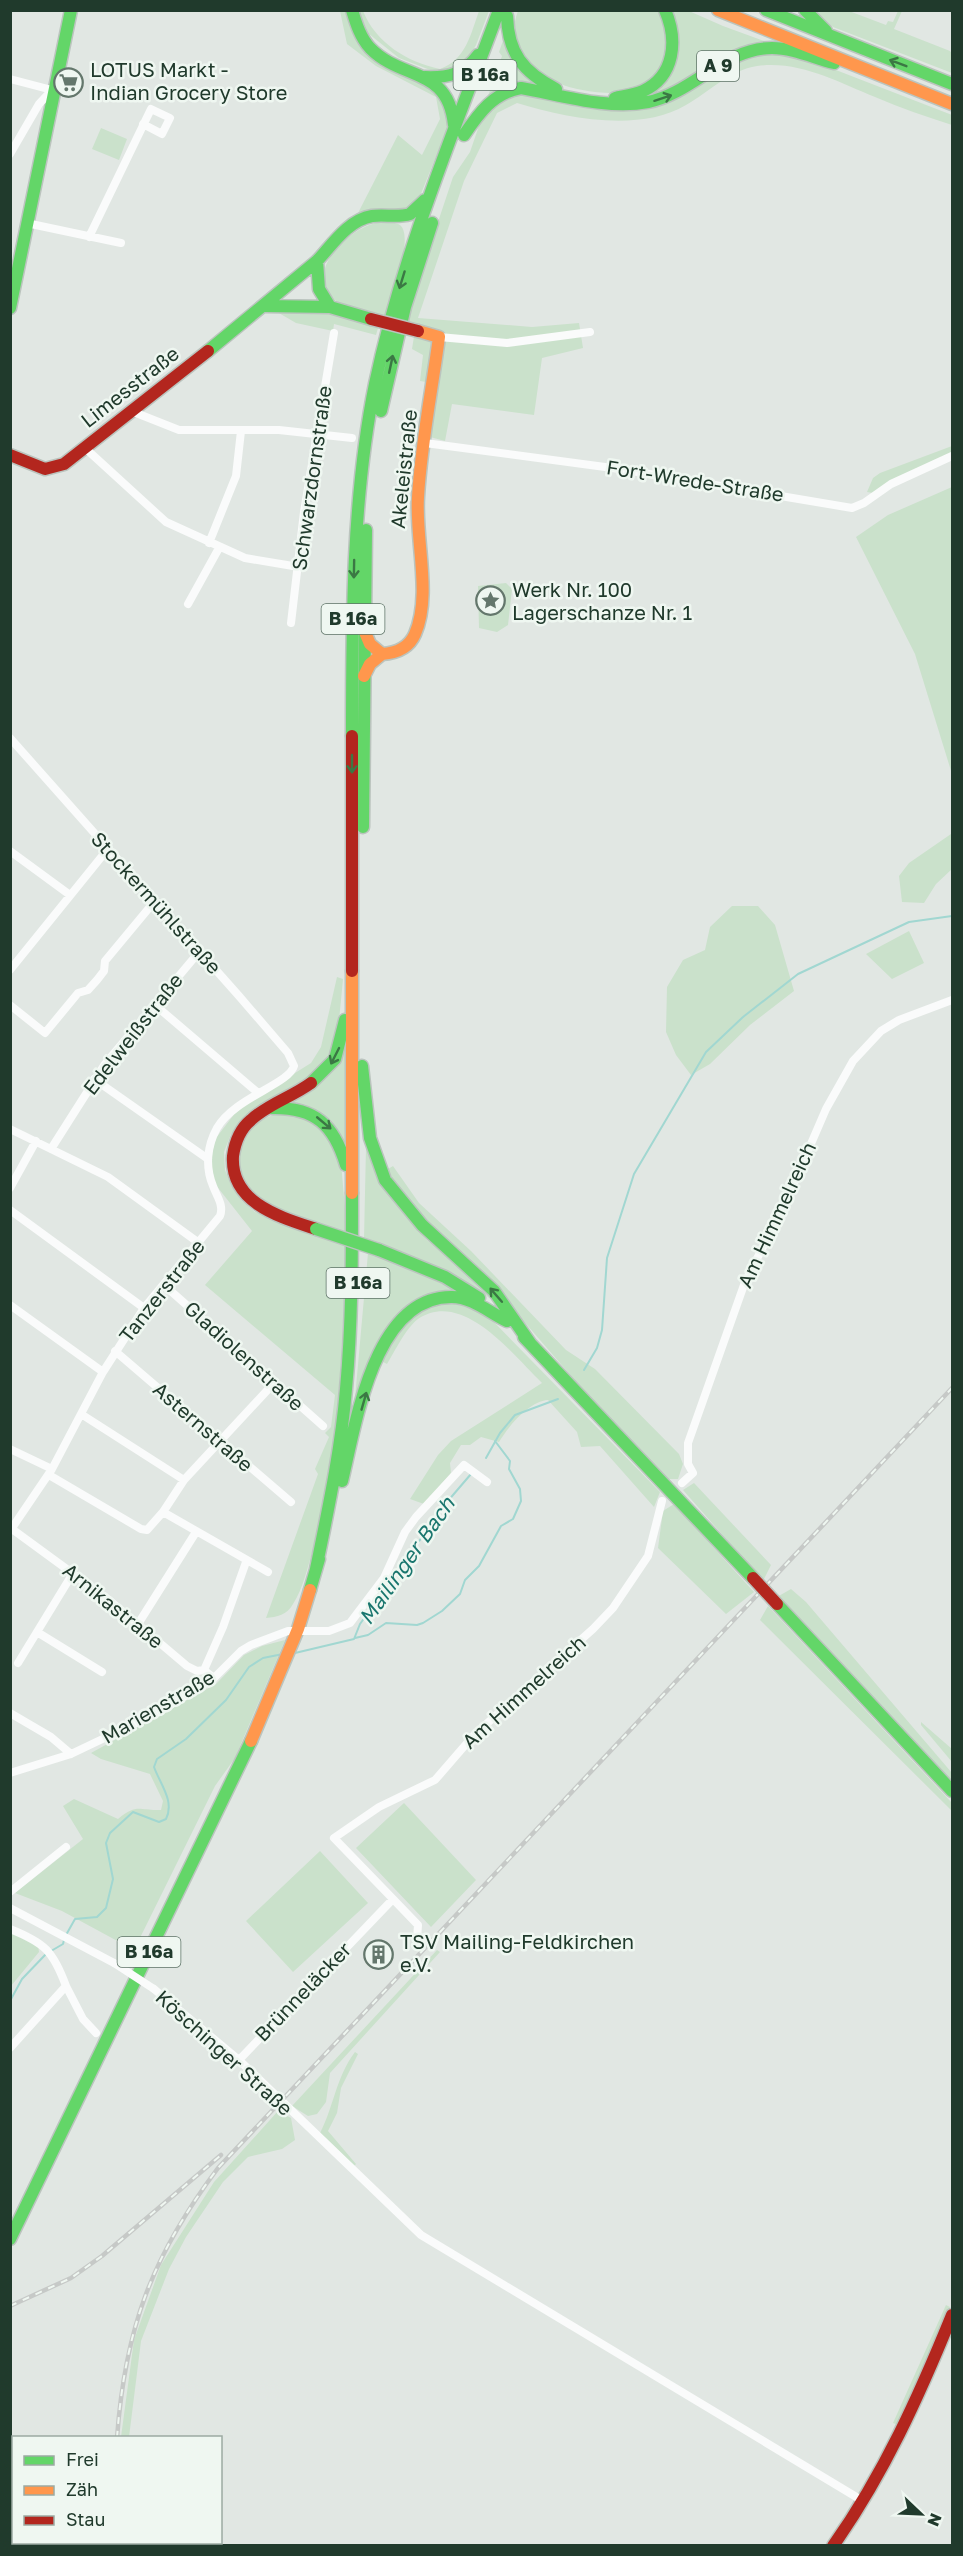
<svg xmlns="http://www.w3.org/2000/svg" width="963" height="2556" font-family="'Golos Text',sans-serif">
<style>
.green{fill:#cae1cb}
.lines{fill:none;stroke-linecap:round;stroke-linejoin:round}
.stream{stroke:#a1d7d1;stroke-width:2}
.fast-casing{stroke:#bbc4be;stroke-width:15}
.slow-casing{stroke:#bbc4be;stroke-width:15}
.jam-casing{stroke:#bbc4be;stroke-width:15}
.street{stroke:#fafbfb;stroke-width:8}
.fast{stroke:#63d668;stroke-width:12}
.slow{stroke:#ff974d;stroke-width:12}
.jam{stroke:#b3261e;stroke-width:12}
.rail-casing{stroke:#c6c9c7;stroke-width:4.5}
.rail{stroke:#eff7f1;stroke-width:2;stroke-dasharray:7;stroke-linecap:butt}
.fast-bridge-casing{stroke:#bbc4be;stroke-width:15;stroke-linecap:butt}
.jam-bridge-casing{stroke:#bbc4be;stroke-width:15;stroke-linecap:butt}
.street-bridge{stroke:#fafbfb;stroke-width:8}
.fast-bridge{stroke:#63d668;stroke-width:12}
.jam-bridge{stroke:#b3261e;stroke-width:12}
.oneway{stroke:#3b7844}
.labels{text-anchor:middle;stroke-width:5;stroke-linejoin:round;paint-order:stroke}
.shield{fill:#eff7f1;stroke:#5e7367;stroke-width:1.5}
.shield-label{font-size:18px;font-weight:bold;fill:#203a2c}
.poi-label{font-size:20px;fill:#203a2c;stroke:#eff7f1;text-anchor:start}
.street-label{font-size:20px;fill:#203a2c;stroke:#eff7f1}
.water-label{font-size:21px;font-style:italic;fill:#1a766e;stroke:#eff7f1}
</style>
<rect width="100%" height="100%" fill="#e1e7e3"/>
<path class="green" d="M661 10 669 53 650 83C637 86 622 93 609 93 563 92 497 68 518 11Z
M340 11H349L357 37 441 91 449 121 446 132 416 206 410 211 358 213 398 135 422 155 440 119 436 97 376 66 347 44Z
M358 11H363C376 43 407 62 440 69 466 60 471 33 479 11H489L476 45 465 64 438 73 399 58 369 34Z
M669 11H689L723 26 772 44 668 93 620 99 668 75Z
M811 11H849L886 25 888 21 893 22 898 11H902L894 29 950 51 952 54V73L833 27Z
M504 38 536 82 488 96 502 56 499 52Z
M772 51 823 65 952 115V125C927 117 901 108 875 97 838 82 799 60 757 66 730 70 709 92 686 105 639 133 566 118 517 103L497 113 464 181 418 318 532 327 579 323 583 348 542 358 534 415 452 404 445 441 430 437 438 384 420 381 423 355 412 349 416 324 405 321 453 177 470 152 482 117 514 92 619 108 720 68Z
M101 128 127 139 119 160 92 149Z
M376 223C383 223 394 221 400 225 415 237 390 301 385 317 369 313 348 311 336 301 301 273 348 229 376 223Z
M272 309H315L378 328 376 335 334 324 333 331 296 323Z
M952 446V453L873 493 867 492 873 478 880 473Z
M952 487V774L915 654 856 537 888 515Z
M506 583 512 589 508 625 497 632 479 628 478 586Z
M951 834 952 869 936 884 924 903 902 902 899 876 909 863Z
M732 906H758L775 925 794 991 750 1025 710 1064 691 1075 676 1055 666 1032 667 987 683 960 705 950 710 927Z
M909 931 924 963 892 979 866 954Z
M337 977 343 979 337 1042 320 1071 231 1134 224 1152 225 1170 231 1185 242 1201 255 1212 346 1246C342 1348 340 1450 313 1549 308 1566 303 1589 293 1604 287 1615 277 1617 266 1618L318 1474 315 1469 329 1437 325 1433 331 1427 335 1395 205 1285 252 1231 215 1184 210 1159 216 1138 239 1108 311 1063 321 1047Z
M347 1039V1149L290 1103Z
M289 1111 321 1124 341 1162 347 1233C307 1219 219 1202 243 1144 251 1123 267 1115 289 1111Z
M366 1147 403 1213 427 1240 462 1268 497 1304 480 1291 364 1239Z
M393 1166 419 1203 471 1251 566 1350 595 1369 679 1454 683 1464 678 1479H668L578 1384 527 1325 416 1215 397 1188 388 1169Z
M368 1253 387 1258 466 1295 400 1313 352 1432Z
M451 1298 491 1319 660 1492 654 1507 600 1446 581 1447 577 1432 548 1400C529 1401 508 1427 499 1442L481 1437 470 1445H461L450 1463 451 1473 424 1504 410 1499 438 1455 451 1441 542 1383C513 1355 463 1289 418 1319 406 1328 395 1351 387 1364L381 1361 416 1308Z
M694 1483 771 1565 763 1581 683 1490Z
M674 1504 754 1592 726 1614 658 1548 663 1511Z
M791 1589 806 1602 952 1773V1783L777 1597Z
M768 1606 952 1803V1811L760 1620Z
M285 1640 235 1758 215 1786 134 1950 62 1911 15 1893 83 1839 63 1806 74 1799 118 1819C138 1803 138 1811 161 1810L163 1801 150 1774 101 1759 91 1753 216 1684 244 1655 262 1646Z
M921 1722 952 1749V1762L921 1725Z
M404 1803 476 1880 431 1927 356 1848Z
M320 1851 368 1903 293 1972 246 1921Z
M11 1932 38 1945 39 1952 11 1986Z
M437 1950 440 1952 330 2073 326 2102 317 2114 308 2116 292 2106Z
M355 2052 358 2054 341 2088 337 2113 328 2131 356 2164 352 2168 320 2133C334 2106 336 2077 355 2052Z
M278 2111 291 2118 295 2140 282 2149 248 2157 223 2182 186 2237 169 2269 141 2341 129 2437H121L134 2340 161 2265 214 2182Z
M946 2305 950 2307 900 2426 893 2423Z"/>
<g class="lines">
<path class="stream" d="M584 1370 597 1348 602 1330 607 1258 634 1174 706 1052 743 1017 798 974 909 922 952 916
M486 1458 500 1433 515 1415 558 1399
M355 1638 368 1635 386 1623 417 1625 423 1623 442 1611 460 1594 465 1580 479 1566 501 1526 513 1519 521 1501 520 1489 509 1469 510 1461 495 1441
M295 1653 354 1639 360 1624 447 1502 471 1474
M66 1935 75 1919 97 1917 106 1908 113 1879 106 1843 110 1833 133 1812 159 1822 166 1819C175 1801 160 1784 154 1767L157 1759 186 1739 226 1700 249 1667 263 1658 283 1654
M51 1951 63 1944 64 1940
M10 2001 22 1979 46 1954
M10 2469 14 2471
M91 2542 94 2546"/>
<defs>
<path id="fast" d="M352 10C356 23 360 37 370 48 402 81 448 66 454 125
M766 10 952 84
M805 10 826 31
M507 16C508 53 523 72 556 89
M425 77C448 78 464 74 478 55
M615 98C624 96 634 95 643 91 675 76 678 40 665 10
M464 135C479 113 493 93 521 88 561 95 608 110 648 102 693 93 724 48 772 48 793 48 814 58 834 63
M317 261 319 289 330 307
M317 261C332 245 348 220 372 216 385 214 397 218 410 214L425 200
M266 306 330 307 371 319
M10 308 71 10
M208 351 317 261
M381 411 405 307 432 223
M352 736C352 620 352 498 375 384 402 256 453 133 499 10
M363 827 366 530
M362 1066 370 1138 385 1180 422 1225 494 1291 530 1343
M311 1083 335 1059 345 1020
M272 1108C315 1107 334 1125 346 1165
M379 1250 445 1277 479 1298
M524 1337 753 1578
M342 1481C356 1423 374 1296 452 1297 472 1297 490 1313 507 1321
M316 1569C328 1510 341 1450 346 1389 352 1324 352 1258 352 1193
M310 1590 319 1559
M777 1604 952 1791
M10 2239 251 1741"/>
<path id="slow" d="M718 10 952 104
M364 630 370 644 382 654 370 664 364 676
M382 654C397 653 409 648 415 634 432 595 415 539 418 497 421 443 432 390 439 337L418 331
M352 971V1193
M251 1741 298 1629 310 1590"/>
<path id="jam" d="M10 455 45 469 64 464 208 351
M352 736V971
M311 1083C292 1097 268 1104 251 1120 240 1129 235 1142 233 1156 230 1203 280 1217 316 1229
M833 2546C884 2474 919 2396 952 2315"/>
</defs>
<use href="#fast" class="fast-casing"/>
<use href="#slow" class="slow-casing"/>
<use href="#jam" class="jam-casing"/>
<path class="street" d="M10 79 52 90
M10 154 39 104 52 90
M31 224 121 243
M89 237 151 109 170 118 162 134 143 124
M439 337 507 343 590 332
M131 411 179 430H279L352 438
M425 443 620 469 852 508 864 503 891 484 952 456
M85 448 166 522 245 558 299 567
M209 543 236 476 241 431
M188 604 219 548
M291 623 304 512 334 333
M10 738 239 996 288 1053 294 1066C289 1084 234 1098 217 1128 207 1146 205 1167 213 1186 217 1197 224 1205 220 1216L144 1308 103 1372 52 1469 10 1531
M10 851 70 895
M10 970 107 850
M10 1005 45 1033 78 993 88 990 97 980 104 971 105 961 154 902
M155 1005 257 1092
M94 1079 208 1159
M10 1129 108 1177 199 1243
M51 1149 105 1064 199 952
M10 1188 36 1141
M10 1210 144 1308
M164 1285 323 1426
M10 1305 103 1372
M115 1351 291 1502
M81 1414 184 1480
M10 1449 52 1469
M49 1475 141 1529 147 1530 163 1512 268 1572
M682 1483 693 1473 688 1464V1443L745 1282 785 1204 826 1109 853 1061 881 1031 899 1020 952 1000
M163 1512 184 1480 274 1383
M12 1529 109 1600 187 1666 197 1671 204 1670 214 1678
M138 1624 196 1532
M37 1632 102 1672
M18 1663 73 1573
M204 1670 223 1627 246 1562
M10 1713 51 1737 71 1754
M10 1773 71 1754 157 1713 214 1678 241 1651 251 1645 288 1631H329L350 1623 384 1578 405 1532 416 1517 464 1465 487 1482
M10 1892 66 1847
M393 1899 418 1925 417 1939
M10 1908 114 1963
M10 1929C45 1943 53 1951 66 1986L10 2048
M66 1986 83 2019 96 2033
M154 1989 239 2060 421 2235 863 2501
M239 2060 393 1899 334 1838 379 1807 435 1780 474 1735 593 1629 613 1608 648 1556 662 1501"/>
<use href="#fast" class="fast"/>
<use href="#slow" class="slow"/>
<use href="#jam" class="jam"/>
<defs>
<path id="rail" d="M10 2306 71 2278 102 2256 221 2155
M117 2438C125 2328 152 2256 218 2168L952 1388
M129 2542V2546"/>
</defs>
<use href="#rail" class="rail-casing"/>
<use href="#rail" class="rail"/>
<defs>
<path id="fast-bridge" d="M316 1229 379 1250"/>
<path id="jam-bridge" d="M371 319 418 331
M753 1578 777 1604"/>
</defs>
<use href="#fast-bridge" class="fast-bridge-casing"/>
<use href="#jam-bridge" class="jam-bridge-casing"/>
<path class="street-bridge" d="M114 1963 154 1989"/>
<use href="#fast-bridge" class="fast-bridge"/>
<use href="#jam-bridge" class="jam-bridge"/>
</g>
<defs><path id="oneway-shaft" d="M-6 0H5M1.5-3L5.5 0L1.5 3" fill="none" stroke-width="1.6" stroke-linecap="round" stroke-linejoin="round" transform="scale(1.5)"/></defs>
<g class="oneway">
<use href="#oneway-shaft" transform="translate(898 63) rotate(-159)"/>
<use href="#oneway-shaft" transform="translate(663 98) rotate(-18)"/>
<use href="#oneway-shaft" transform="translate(402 280) rotate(107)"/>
<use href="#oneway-shaft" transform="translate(391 364) rotate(-78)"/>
<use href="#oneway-shaft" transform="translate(354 569) rotate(91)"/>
<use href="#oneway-shaft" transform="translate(352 764) rotate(90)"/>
<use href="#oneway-shaft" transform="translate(335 1056) rotate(117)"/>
<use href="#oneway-shaft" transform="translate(324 1123) rotate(40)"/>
<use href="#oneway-shaft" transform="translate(496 1295) rotate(-131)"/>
<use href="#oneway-shaft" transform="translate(364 1401) rotate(-74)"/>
</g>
<defs>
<symbol id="supermarket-ring" viewBox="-11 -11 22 22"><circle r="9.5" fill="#eff7f1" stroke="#64776c" stroke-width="1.5"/><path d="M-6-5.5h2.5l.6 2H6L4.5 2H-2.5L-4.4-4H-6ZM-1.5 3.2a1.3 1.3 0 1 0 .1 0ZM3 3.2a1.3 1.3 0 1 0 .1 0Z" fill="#64776c"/></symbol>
<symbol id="sight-ring" viewBox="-11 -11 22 22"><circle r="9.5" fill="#eff7f1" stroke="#64776c" stroke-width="1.5"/><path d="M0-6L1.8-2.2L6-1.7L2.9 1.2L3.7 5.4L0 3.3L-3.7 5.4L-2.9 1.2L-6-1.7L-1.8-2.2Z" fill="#64776c"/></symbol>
<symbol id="building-ring" viewBox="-11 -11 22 22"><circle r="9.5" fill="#eff7f1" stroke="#64776c" stroke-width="1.5"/><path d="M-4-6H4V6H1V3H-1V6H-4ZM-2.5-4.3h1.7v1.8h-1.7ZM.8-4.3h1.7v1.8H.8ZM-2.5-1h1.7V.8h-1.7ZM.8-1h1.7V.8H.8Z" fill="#64776c"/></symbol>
</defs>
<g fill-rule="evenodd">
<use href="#supermarket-ring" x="52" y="66" width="33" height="33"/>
<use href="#sight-ring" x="474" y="584" width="33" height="33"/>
<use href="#building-ring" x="362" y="1938" width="33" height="33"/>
</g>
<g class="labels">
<g class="shield">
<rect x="697" y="51" width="42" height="30" rx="4.5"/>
<rect x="453.5" y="60" width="63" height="30" rx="4.5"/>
<rect x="321.5" y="604" width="63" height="30" rx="4.5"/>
<rect x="326.5" y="1268" width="63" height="30" rx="4.5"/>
<rect x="117.5" y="1937" width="63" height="30" rx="4.5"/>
</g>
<g class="shield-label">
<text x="718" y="72">A 9</text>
<text x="485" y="81">B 16a</text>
<text x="353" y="625">B 16a</text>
<text x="358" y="1289">B 16a</text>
<text x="149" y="1958">B 16a</text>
</g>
<g class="poi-label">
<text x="90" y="77">LOTUS Markt -<tspan x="90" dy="23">Indian Grocery Store</tspan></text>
<text x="512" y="597">Werk Nr. 100<tspan x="512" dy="23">Lagerschanze Nr. 1</tspan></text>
<text x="400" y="1949">TSV Mailing-Feldkirchen<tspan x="400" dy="23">e.V.</tspan></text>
</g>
<g class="street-label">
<text transform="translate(130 387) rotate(-38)" y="7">Limesstraße</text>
<text transform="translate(404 469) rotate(-84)" y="7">Akeleistraße</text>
<text transform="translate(312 478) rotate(-82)" y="7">Schwarzdornstraße</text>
<text transform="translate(695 481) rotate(9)" y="7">Fort-Wrede-Straße</text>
<text transform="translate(156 903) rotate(48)" y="7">Stockermühlstraße</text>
<text transform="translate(133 1034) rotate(-52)" y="7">Edelweißstraße</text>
<text transform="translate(777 1215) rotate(-65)" y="7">Am Himmelreich</text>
<text transform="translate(162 1291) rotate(-52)" y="7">Tanzerstraße</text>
<text transform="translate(244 1356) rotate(42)" y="7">Gladiolenstraße</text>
<text transform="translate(203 1427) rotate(41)" y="7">Asternstraße</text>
<text transform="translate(113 1606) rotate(39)" y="7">Arnikastraße</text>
<text transform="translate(524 1692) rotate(-42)" y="7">Am Himmelreich</text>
<text transform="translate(158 1707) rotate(-30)" y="7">Marienstraße</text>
<text transform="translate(303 1992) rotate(-46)" y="7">Brünneläcker</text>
<text transform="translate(224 2053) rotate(42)" y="7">Köschinger Straße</text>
</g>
<g class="water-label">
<text transform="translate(407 1561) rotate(-55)" y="7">Mailinger Bach</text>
</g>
</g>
<rect width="963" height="2556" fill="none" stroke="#203a2c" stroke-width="24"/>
<rect x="12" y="2436" width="210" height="108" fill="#eff7f1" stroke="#9caba2" stroke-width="1.5"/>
<rect x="24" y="2456" width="30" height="9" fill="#63d668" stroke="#9caba2" stroke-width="1.5"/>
<text x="66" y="2466" font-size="18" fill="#203a2c">Frei</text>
<rect x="24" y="2486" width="30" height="9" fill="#ff974d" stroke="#9caba2" stroke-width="1.5"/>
<text x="66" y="2496" font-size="18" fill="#203a2c">Zäh</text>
<rect x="24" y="2516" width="30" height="9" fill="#b3261e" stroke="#9caba2" stroke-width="1.5"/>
<text x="66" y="2526" font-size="18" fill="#203a2c">Stau</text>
<g transform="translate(921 2514) rotate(113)" stroke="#eff7f1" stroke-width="4.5" paint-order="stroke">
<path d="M0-4.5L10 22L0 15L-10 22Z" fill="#203a2c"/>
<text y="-9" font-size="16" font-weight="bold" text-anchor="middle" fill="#203a2c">N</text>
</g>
</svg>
